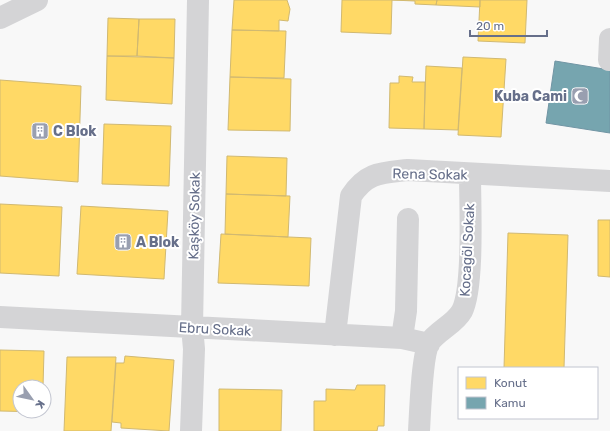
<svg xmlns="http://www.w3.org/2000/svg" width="610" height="431" font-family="Rubik,sans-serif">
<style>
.homes{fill:#ffd966;stroke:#d1b971}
.public{fill:#76a5af;stroke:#7195a4}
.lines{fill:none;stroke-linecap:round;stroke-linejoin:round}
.minor{stroke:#d4d4d6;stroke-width:22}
.labels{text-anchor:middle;stroke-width:4;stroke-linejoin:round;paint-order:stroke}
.poi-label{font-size:14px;font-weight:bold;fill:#666f8a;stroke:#fff;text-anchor:start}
.street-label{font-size:14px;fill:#666f8a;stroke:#fff}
</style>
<rect width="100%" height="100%" fill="#f8f8f8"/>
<path class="homes" d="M234 0H287L290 9 288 21 279 20V31L232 30Z
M342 0H392L391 34 341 32Z
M392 0H437L436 5 415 4V1Z
M437 0H480V7L436 5Z
M480 0H527L525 43 478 41Z
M108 18 139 19 137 56H107Z
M139 19H175L174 58 137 56Z
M232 30 286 31 284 78 230 77Z
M107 56 174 58 172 104 106 100Z
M463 57 506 59 501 137 458 135Z
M426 66 462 68 458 130 424 129Z
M399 76 413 77 412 82H425L424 129 389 128 390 83H399Z
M230 77 291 79 290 131 228 130Z
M0 80 81 86 78 182 0 176Z
M104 124 171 126 169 186 102 184Z
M227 156 287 158 286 196 226 194Z
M226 194 290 196 288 237 225 234Z
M0 204 62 207 59 276 0 273Z
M81 206 168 211 164 279 77 274Z
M598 220H610V277L598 276Z
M508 233 568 235 564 368H504Z
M221 234 311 238 309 286 218 283Z
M0 350 44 351 43 387H20V411L43 412 0 411Z
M125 356 174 360 169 431 121 428V423L112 422 116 363H124Z
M67 357H116L111 431H64Z
M357 385H385L384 426H378L377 431H314V401H326V389L355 390Z
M219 389 282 390 281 431H219Z"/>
<path class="public" d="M555 61 610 70V133L546 123Z"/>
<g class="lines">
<path class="minor" d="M0 18 37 0
M609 60 610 39
M0 317 402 338 429 344
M335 335 351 196C367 172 381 173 408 170L610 181
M402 338 406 311 408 219
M191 431 194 349 192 327 198 0
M419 431C420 414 422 355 429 343 437 331 455 324 462 311 474 287 470 205 470 174"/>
</g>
<defs>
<symbol id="mosque-square" viewBox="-11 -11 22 22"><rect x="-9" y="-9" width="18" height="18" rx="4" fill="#999fb0" stroke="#fff"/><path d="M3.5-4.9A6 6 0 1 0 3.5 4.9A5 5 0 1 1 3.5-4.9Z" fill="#fff"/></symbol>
<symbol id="building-square" viewBox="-11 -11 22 22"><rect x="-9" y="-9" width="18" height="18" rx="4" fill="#999fb0" stroke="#fff"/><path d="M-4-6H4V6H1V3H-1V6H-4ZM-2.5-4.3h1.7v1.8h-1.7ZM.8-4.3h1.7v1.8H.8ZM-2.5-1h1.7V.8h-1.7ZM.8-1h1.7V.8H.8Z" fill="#fff"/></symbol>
</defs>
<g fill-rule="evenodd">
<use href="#mosque-square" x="570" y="86" width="20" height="20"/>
<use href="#building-square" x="30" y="121" width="20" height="20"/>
<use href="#building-square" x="113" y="232" width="20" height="20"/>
</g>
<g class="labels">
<g class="poi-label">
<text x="567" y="101" text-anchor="end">Kuba Cami</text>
<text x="53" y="136">C Blok</text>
<text x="136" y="247">A Blok</text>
</g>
<g class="street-label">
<text transform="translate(430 174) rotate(1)" y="5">Rena Sokak</text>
<text transform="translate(194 216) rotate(-89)" y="5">Kaşköy Sokak</text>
<text transform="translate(467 250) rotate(-87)" y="5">Kocagöl Sokak</text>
<text transform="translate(215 329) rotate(3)" y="5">Ebru Sokak</text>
</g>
</g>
<rect x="458" y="367" width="140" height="52" fill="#ffffff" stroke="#c2c5d0"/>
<rect x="466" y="377" width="20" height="12" fill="#ffd966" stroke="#c2c5d0"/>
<text x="494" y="387" font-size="12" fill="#666f8a">Konut</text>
<rect x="466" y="397" width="20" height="12" fill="#76a5af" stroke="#c2c5d0"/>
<text x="494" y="407" font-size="12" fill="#666f8a">Kamu</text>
<g transform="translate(32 399) rotate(123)"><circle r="19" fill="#ffffff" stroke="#c2c5d0"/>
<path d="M0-3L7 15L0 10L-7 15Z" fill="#999fb0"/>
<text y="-6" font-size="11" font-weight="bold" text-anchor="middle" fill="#666f8a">K</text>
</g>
<path d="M470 30v6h77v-6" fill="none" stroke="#666f8a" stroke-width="2"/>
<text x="476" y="30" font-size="12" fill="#666f8a" stroke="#ffffff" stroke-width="3" paint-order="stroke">20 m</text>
</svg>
